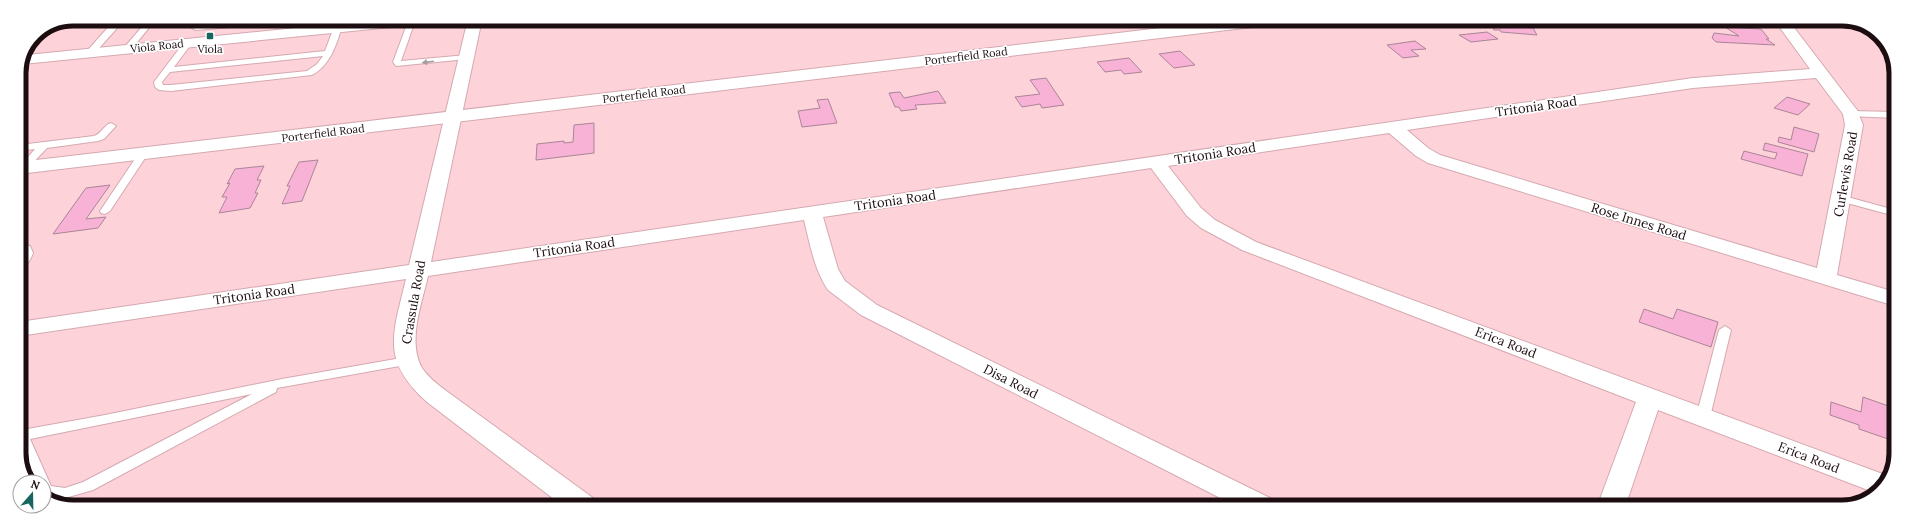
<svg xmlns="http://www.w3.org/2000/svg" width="1915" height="526" font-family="Lora,serif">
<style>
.building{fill:#f8b2d5;stroke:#a98597}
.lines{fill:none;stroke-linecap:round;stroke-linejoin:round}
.service-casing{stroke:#d4a9b0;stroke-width:2}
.minor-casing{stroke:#d4a9b0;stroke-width:2}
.tertiary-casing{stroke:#d4a9b0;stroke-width:2}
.service{fill:#fff;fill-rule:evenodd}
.minor{fill:#fff;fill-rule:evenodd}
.tertiary{fill:#fff;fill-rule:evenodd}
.oneway{fill:#a49e9f}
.poi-dot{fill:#196660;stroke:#fff;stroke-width:1.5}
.labels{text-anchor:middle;stroke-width:3.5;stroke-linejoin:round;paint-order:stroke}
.far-street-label{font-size:11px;fill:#1c0d10;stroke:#fff}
.far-poi-label{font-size:11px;fill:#1c0d10;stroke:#fff}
.street-label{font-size:13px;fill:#1c0d10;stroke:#fff}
.rim{fill:none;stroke:#1c0d10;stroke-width:5}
</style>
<rect width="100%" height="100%" fill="#fed2d9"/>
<path class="building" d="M1590 21H1629L1634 23 1603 27Z
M1731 21H1759L1763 26 1732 23Z
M1492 25 1533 28 1537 35 1501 32 1500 30H1494Z
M1725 27 1761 29 1769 39H1766L1775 45 1716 42 1712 38 1714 33 1739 36Z
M1487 32 1498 39 1471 42 1459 35Z
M1415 41 1426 49 1411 50 1419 56 1403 58 1387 45Z
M1180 51 1195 65 1174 68 1159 54Z
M1129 58 1142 72 1124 74 1121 70 1105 72 1097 62Z
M1046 78 1064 105 1042 108 1040 104 1022 107 1015 97 1040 94 1030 80Z
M938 91 946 103 915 105 917 109 901 111 899 107H895L889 93 900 92 904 98Z
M1787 97 1810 104 1798 115 1774 108Z
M828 99 837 123 802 127 798 111 820 108 817 100Z
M594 123V153L536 160 537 144 564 141V143L573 142 574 125Z
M1794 127 1819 134 1814 152 1778 142 1779 137 1791 140Z
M1765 143 1808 154 1802 176 1741 159 1744 151 1775 159 1777 153 1763 150Z
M318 160 302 201 282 204 290 186H287L299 162Z
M264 166 257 180H261L255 193H258L250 208 219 213 227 197H222L230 183 227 184 235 169Z
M110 185 86 219 106 217 98 228 53 234 86 188Z
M1644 309 1673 319 1677 309 1718 322 1711 347 1639 322Z
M1863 397 1894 408V456L1887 453 1888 439 1859 429V425L1830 415 1831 402 1861 412Z"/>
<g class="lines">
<defs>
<path id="service" d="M130 19H156L130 51H127L123 49 146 22 124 24 118 27 93 55H87V51L112 23Z
M270 19 291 20 287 22 196 30 192 28 196 26Z
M409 19 415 21 401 61 467 55 471 57 467 59 396 66 393 62Z
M334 27 341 29C336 47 329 66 312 75L171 91 159 90 155 87 154 82 185 41H191L192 43 174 67 325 51ZM323 56 317 64 307 71 171 85H163L162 82 170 72Z
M1851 111 1896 112V118L1848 116 1847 114Z
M111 123 116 126 104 139 98 141 47 148 26 170 19 169 20 166 35 149 19 151V145L94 136C101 134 104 125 111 123Z
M142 152 147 155 110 211 105 214 101 213 100 211 139 153Z
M1840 195 1895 210V216L1836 200 1835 198Z
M19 244 30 246 33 253C31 259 26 268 19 269 19 262 22 257 22 251L19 250Z
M1725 326 1731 330 1710 417 1708 420 1703 422 1698 420 1696 417 1719 330Z
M407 357 411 358 413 361 411 364 277 388 276 392 93 490 65 498 44 496V482H35L19 444V431L22 430 105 415 282 379ZM252 394 83 482 65 488 51 486 30 439Z"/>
<path id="minor" d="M386 19H439L437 22 432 23 23 64 27 55Z
M468 19H482L431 262 1693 78 1810 69 1775 21H1789L1857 110 1863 125 1837 275 1895 292V306L1428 163 1416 156 1389 133 1168 166 1201 208 1215 220 1256 242 1888 476 1876 493 1658 410 1625 507H1597L1636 402 1242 250 1201 228 1187 216 1151 168 823 217 838 269 845 281 877 305 1270 498 1274 506H1236L861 315 828 290C814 269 810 244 804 220L428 276C422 303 407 341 422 368 428 377 437 384 445 390L593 498 597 506H563L427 402C380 360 393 334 406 279L19 336V322L409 265ZM1816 78 1843 114 1845 125 1817 268 1440 155 1428 148 1407 130 1693 88Z"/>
<path id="tertiary" d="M1229 20H1276L1274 23 1269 25 19 174V162Z"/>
</defs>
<use href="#service" class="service-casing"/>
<use href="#minor" class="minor-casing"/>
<use href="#tertiary" class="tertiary-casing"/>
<use href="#service" class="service"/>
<use href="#minor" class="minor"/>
<use href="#tertiary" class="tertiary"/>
</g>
<defs><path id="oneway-solid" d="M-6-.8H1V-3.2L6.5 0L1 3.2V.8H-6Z"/></defs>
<use class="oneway" href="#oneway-solid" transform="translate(428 62) rotate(173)"/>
<rect class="poi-dot" x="206" y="32" width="8" height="8" rx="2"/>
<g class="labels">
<g class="far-street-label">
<text transform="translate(157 46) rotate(-6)" y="4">Viola Road</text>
<text transform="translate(966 56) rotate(-7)" y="4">Porterfield Road</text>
<text transform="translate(644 94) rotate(-7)" y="4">Porterfield Road</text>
<text transform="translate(323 133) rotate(-7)" y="4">Porterfield Road</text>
</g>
<g class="far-poi-label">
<text x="210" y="53">Viola</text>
</g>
<g class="street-label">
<text transform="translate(1536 106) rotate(-8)" y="5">Tritonia Road</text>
<text transform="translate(1215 153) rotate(-9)" y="5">Tritonia Road</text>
<text transform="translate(1845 174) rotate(-80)" y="5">Curlewis Road</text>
<text transform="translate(895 200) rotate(-8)" y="5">Tritonia Road</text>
<text transform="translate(1639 221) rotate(17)" y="5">Rose Innes Road</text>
<text transform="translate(574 247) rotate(-8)" y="5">Tritonia Road</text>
<text transform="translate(254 294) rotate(-8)" y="5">Tritonia Road</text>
<text transform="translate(413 302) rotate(-80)" y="5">Crassula Road</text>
<text transform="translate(1506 342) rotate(21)" y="5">Erica Road</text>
<text transform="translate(1011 381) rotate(27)" y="5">Disa Road</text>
<text transform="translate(1809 457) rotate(21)" y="5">Erica Road</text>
</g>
</g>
<path d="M0 0H1915V526H0ZM73 26H1842A47 47 0 0 1 1889 73V453A47 47 0 0 1 1842 500H73A47 47 0 0 1 26 453V73A47 47 0 0 1 73 26Z" fill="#fff" fill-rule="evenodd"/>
<path class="rim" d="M73 26H1842A47 47 0 0 1 1889 73V453A47 47 0 0 1 1842 500H73A47 47 0 0 1 26 453V73A47 47 0 0 1 73 26Z"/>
<g transform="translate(32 494) rotate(20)"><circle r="19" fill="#ffffff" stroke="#a49e9f"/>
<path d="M0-3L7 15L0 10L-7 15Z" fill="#196660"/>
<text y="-6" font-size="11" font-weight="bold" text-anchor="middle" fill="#1c0d10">N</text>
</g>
</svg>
